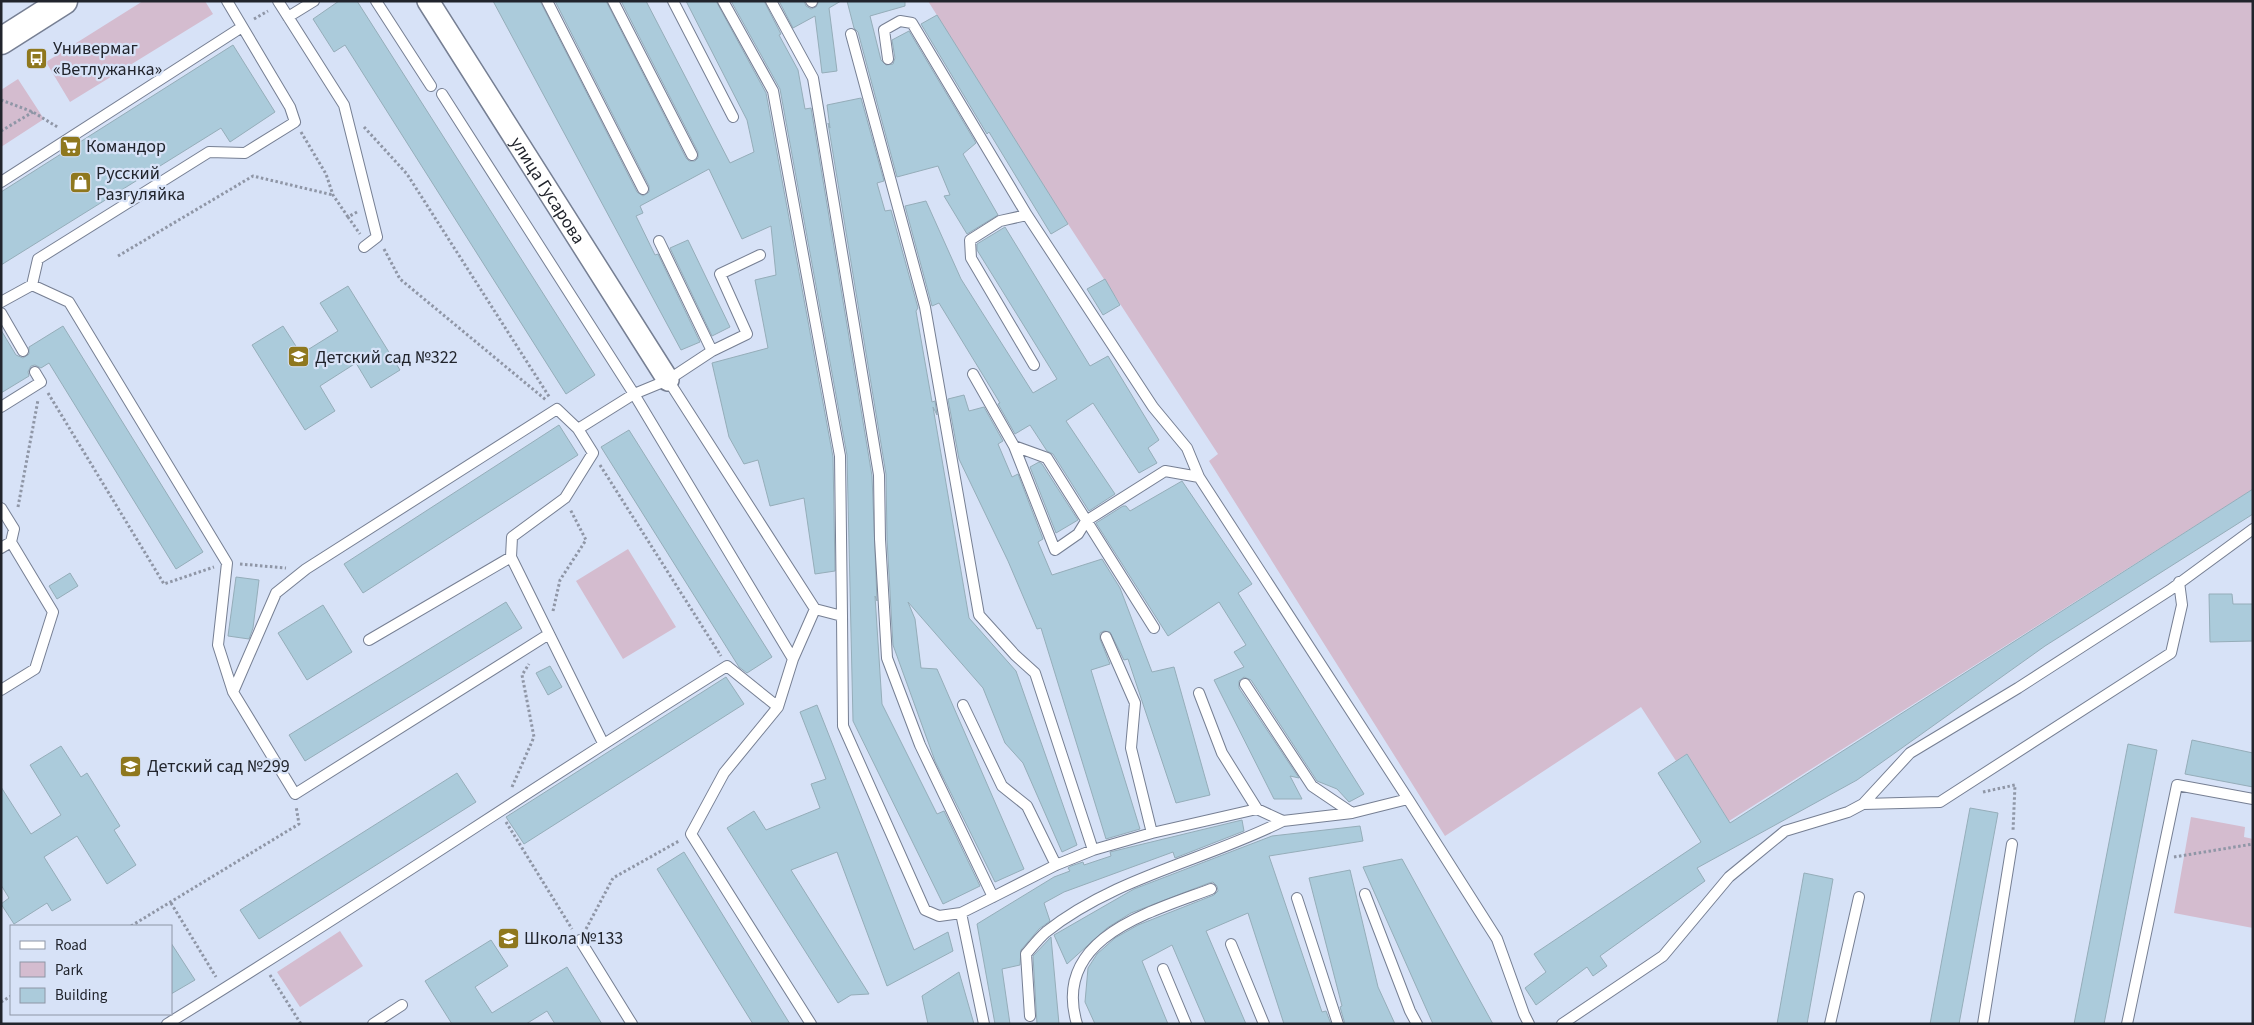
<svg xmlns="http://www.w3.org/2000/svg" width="2254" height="1025" font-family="'Source Sans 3',sans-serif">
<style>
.green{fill:#d4bccf}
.building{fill:#abcbdb;stroke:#95adb9}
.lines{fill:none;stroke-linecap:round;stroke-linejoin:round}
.service-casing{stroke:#767f93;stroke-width:12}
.minor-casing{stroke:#767f93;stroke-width:24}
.tertiary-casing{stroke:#767f93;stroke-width:29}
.path{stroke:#8f96a6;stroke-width:3;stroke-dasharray:2.5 2.5;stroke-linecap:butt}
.service{stroke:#fff;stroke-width:10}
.minor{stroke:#fff;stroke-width:21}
.tertiary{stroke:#fff;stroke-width:26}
.labels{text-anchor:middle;stroke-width:4.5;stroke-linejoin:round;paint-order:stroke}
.poi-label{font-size:18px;fill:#21242c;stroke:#d7e2f7;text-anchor:start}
.street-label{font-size:18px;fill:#21242c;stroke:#d7e2f7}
</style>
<rect width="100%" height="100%" fill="#d7e2f7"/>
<path class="green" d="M143 1H205L213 14 70 102 46 62Z
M928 1H2253V489L1729 821 1687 754 1676 761 1641 707 1445 836 1209 461 1218 454 1068 224Z
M18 79 44 119 1 147V90Z
M628 549 676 627 623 659 576 581Z
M2191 817 2245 827 2244 837 2253 839V928L2174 913Z
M340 931 363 966 300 1007 277 972Z"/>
<path class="building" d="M339 1H357L595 375 566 394 345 45 334 52 313 19Z
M493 1H540L637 192 643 196 649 192V186L555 1H606L686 158 689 161H695L698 158V152L621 1H646L730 163 754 152 747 120 686 1H716L766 93 833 457 835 571 815 574 804 498 770 506 758 460 744 464 729 437 712 363 768 348 755 280 776 275 771 226 742 239 709 169 640 206 643 213 636 216 655 255 658 254 700 342 681 350Z
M731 1H764L781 34 779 35 798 70 805 109 811 108 872 476 877 601 875 596 882 704 937 814 944 811 980 886 943 904 853 721 847 455 780 89Z
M779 1H804L806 6 811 9 816 7 819 1H841L829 8 837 71 822 73 815 16 793 28Z
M847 1H905V6L870 16 881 60 886 65 893 64 895 58 892 40 909 31 976 143 963 154 998 215 967 234 944 196 950 195 938 166 897 177 858 32 854 28Z
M937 15 1068 224 1051 234 989 132 987 134 921 24Z
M233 45 275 112 230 142 221 128 1 265V192Z
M861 98 884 181 877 183 885 211 891 210 918 308 916 311 932 402 935 401 937 415 933 407 969 618 1016 671 1077 845 1062 852 1023 763 1005 743 983 688 908 602 915 619 921 668 937 669 1024 869 995 882 935 761 893 645 887 539 886 474 828 123 830 128 827 105Z
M926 201 961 279 1033 393 1057 379 977 250V244L1005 227 1090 366 1108 356 1159 440 1148 448 1157 463 1139 473 1093 403 1066 421 1115 494 1089 511 1053 454 1047 451 1030 425 1015 434 998 404 1000 403 939 303 932 306 905 206Z
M688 240 730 327 712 336 670 248Z
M1105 279 1120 305 1103 315 1087 289Z
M348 286 400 370 371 388 356 363 320 386 335 411 305 430 252 345 283 326 301 354 338 331 320 303Z
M63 326 203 552 176 569 49 363 41 368 35 365 31 366 28 372 29 376 1 393V330L16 355 23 358 29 354V347Z
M964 395 969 411 984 407 1003 441 998 444 1012 477 1018 474 1043 539 1038 542 1052 575 1102 559 1120 588 1152 672 1174 667 1210 795 1176 803 1128 659 1124 660 1110 632 1104 631 1100 633V639L1110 664 1091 670 1140 829 1106 839 1041 628 1037 629 1008 561 959 459 948 399Z
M559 425 578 455 363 593 344 564Z
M629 430 772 657 747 673 739 667 601 447Z
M1039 462 1042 464 1078 520 1056 533 1030 467Z
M1182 481 1252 584 1238 593 1364 794 1349 802 1337 789 1317 781 1251 680 1244 677 1239 681V688L1299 778 1290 776 1302 799H1274L1214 680 1244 667 1234 652 1246 645 1219 602 1168 636 1096 523 1123 506H1126L1130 511Z
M2253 489V514L2045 646 1857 780 1697 868 1705 881 1600 956 1607 966 1593 976 1587 967 1536 1005 1525 988 1546 972 1534 954 1701 842 1658 773 1687 754 1730 823Z
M70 573 78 586 57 599 49 586Z
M236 577 259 580 253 628 249 639 228 636Z
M2209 594H2232L2233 604H2253V641L2210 642Z
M506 602 522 628 305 761 289 735Z
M323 605 352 652 307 680 278 633Z
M550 666 562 687 548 695 536 673Z
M726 677 744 704 524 844 506 817Z
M817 705 914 950 948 932 953 951 887 986 837 852 791 870 869 994 851 995 838 1003 727 828 754 811 766 830 820 808 811 784 826 779 800 712Z
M2192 740 2253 753V787L2185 774Z
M2128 744 2157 750 2104 1024H2074Z
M61 746 81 777 87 773 120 826 114 830 136 865 107 884 77 836 44 857 71 900 52 911 47 903 14 924 1 904 9 898 1 885V787L31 834 61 815 30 765Z
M457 773 476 802 259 939 240 910Z
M1970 808 1998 813 1959 1024H1930Z
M1242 820 1244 831 1175 858 1173 852 1064 892 1044 903 1050 921 1039 929 1021 950 1020 965 1002 969 1010 1024H995L977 924 1054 877 1070 871 1068 868 1071 866 1083 862 1084 865 1111 856 1110 852Z
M1360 826 1363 841 1269 856 1322 1012 1326 1011 1331 1024H1284L1248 913 1206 931 1246 1024H1206L1172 945 1142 961 1168 1024H1095L1085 1002 1088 968 1097 954 1115 938 1138 925 1214 895 1218 891 1217 886 1213 882 1209 883 1131 913 1107 928 1067 964 1054 935 1134 889 1272 836Z
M684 852 790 1024H753L657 869Z
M1402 859 1493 1024H1433L1363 867Z
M1350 870 1378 987 1395 1024H1345L1340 1007 1342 1006 1309 878Z
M1804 873 1833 879 1807 1024H1777Z
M1051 937 1059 1024H1037L1033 956Z
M491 940 508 966 475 987 492 1013 567 967 602 1024H555L547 1011 526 1024H452L425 981Z
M171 943 195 980 171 994Z
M959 972 974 1024H928L922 996Z"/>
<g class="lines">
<defs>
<path id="service" d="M278 1 344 105 377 237 364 247
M376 1 431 86
M547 1 643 189
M613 1 692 155
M673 1 733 117
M723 1 773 91 840 456 842 616
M771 1 813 78 879 475 880 539 887 658 920 745 993 897 1056 865 1093 850 1152 833 1257 809 1283 821 1352 813 1408 799 1497 939 1524 1014 1529 1024
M811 1 812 2
M288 17 314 1
M851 34 925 307 979 615 1015 655 1035 673 1093 850
M888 59 884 30 900 21 912 23 1027 215 1153 407 1187 448 1199 477 1408 799
M442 94 634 394 793 659
M1 182 242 27
M1027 215 1000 221 970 240 971 258 1034 365
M659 241 712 351
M32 285 38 259 209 152 245 153 295 122 290 107 227 1
M1 302 32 285 69 302 227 563 218 645 233 692 295 794 549 634
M1 313 23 351
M973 374 1014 446 1055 550 1078 534 1086 521 1165 471 1199 477
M668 380 815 609 793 659 778 707 724 773 691 834 811 1024
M1 407 41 382 35 372
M1014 446 1047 458 1154 628
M1 508 14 529 11 542 53 612 35 669 1 690
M1 548 11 542
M815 609 842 616 843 726 925 910 939 916 961 913 993 897
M1106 637 1135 703 1131 748 1152 833
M369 640 511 557
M1245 684 1312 786 1352 813
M233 692 276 593 306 569 557 409 578 429
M1199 693 1222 753 1257 809
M963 705 1002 786 1027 806 1056 865
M603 743 511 557 512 537 565 498 593 453 578 429 634 394 668 380 712 351 747 334 720 274 760 255
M1863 804 1940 802 2171 653 2182 605 2179 582
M1365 894 1410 1011 1417 1024
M1297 898 1338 1024
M961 913 984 1024
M580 940 632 1024
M1231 944 1264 1024
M1163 969 1186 1024
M1030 1016 1026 954C1032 947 1039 938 1046 932 1115 877 1206 860 1283 821
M167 1024C356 908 539 783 727 666L778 707
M373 1024 402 1005
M1077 1024C1051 938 1150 912 1211 889
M1562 1024 1663 956 1729 877 1785 831 1848 812 1863 804 1910 753 2018 688 2170 590 2253 529
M1830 1024 1859 897
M1983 1024 2012 844
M2127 1024 2177 785 2253 799"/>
<g id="minor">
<path id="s1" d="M428 1 668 380"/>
</g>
<path id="tertiary" d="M1 41 64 1"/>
</defs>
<use href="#service" class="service-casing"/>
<use href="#minor" class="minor-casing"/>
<use href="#tertiary" class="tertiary-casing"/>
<path class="path" d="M254 19 268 11
M1 100 33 112 59 128
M364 127 407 174 550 398
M1 131 33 112
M301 132 326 174 333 195 348 217
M357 212 348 217 360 234
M384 249 400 279 546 400
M118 256 253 176 333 195
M48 393 164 584 214 567
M600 465 721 656
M18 507 38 400
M240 564 286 568
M553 611 560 580 586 540 570 509
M512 787 534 737 522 675 529 664
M1983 792 2015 785 2013 831
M506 822 572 929
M2174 857 2253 844
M171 903 216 977
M131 926 299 824 296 806
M586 929 613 878 679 841
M270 975 301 1024
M1 1002 11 996"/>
<use href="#service" class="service"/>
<use href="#minor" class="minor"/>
<use href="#tertiary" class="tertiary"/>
</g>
<defs>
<symbol id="bus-square" viewBox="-11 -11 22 22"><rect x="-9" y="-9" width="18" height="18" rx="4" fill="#8f781e" stroke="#d7e2f7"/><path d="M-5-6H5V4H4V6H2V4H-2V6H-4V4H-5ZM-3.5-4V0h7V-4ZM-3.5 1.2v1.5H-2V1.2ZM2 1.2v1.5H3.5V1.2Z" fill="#fff"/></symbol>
<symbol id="supermarket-square" viewBox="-11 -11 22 22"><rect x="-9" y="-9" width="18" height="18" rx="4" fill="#8f781e" stroke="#d7e2f7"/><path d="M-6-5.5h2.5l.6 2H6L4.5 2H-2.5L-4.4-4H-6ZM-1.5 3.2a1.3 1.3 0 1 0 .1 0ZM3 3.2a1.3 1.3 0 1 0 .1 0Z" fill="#fff"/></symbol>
<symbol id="shop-square" viewBox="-11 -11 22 22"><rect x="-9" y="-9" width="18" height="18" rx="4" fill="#8f781e" stroke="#d7e2f7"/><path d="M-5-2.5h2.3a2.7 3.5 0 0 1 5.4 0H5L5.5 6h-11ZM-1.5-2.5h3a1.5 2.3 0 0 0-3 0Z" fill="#fff"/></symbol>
<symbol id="school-square" viewBox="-11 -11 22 22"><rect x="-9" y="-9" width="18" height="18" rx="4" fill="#8f781e" stroke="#d7e2f7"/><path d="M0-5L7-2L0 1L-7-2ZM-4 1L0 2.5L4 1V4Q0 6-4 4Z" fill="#fff"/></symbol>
</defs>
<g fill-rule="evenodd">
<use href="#bus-square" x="24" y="46" width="25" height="25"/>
<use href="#supermarket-square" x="58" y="134" width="25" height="25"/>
<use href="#shop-square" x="68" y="170" width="25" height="25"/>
<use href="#school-square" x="286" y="344" width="25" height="25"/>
<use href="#school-square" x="118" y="754" width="25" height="25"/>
<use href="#school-square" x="496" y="926" width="25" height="25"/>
</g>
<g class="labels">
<g class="poi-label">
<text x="53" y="54">Универмаг<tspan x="53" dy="21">«Ветлужанка»</tspan></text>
<text x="86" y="152">Командор</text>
<text x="96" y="179">Русский<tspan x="96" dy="21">Разгуляйка</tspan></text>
<text x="315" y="363">Детский сад №322</text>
<text x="147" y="772">Детский сад №299</text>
<text x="524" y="944">Школа №133</text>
</g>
<g class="street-label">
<text dy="6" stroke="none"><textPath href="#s1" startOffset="224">улица Гусарова</textPath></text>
</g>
</g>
<rect width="2254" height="1025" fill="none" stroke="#21242c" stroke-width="5"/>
<rect x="10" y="925" width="162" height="90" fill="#d7e2f7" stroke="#8e96a6"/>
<rect x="20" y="941" width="25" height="8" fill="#ffffff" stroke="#8e96a6"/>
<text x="55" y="950" font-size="15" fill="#21242c">Road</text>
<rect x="20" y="962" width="25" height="15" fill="#d4bccf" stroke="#8e96a6"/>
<text x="55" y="975" font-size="15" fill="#21242c">Park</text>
<rect x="20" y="988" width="25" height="15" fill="#abcbdb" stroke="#8e96a6"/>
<text x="55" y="1000" font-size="15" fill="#21242c">Building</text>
</svg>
